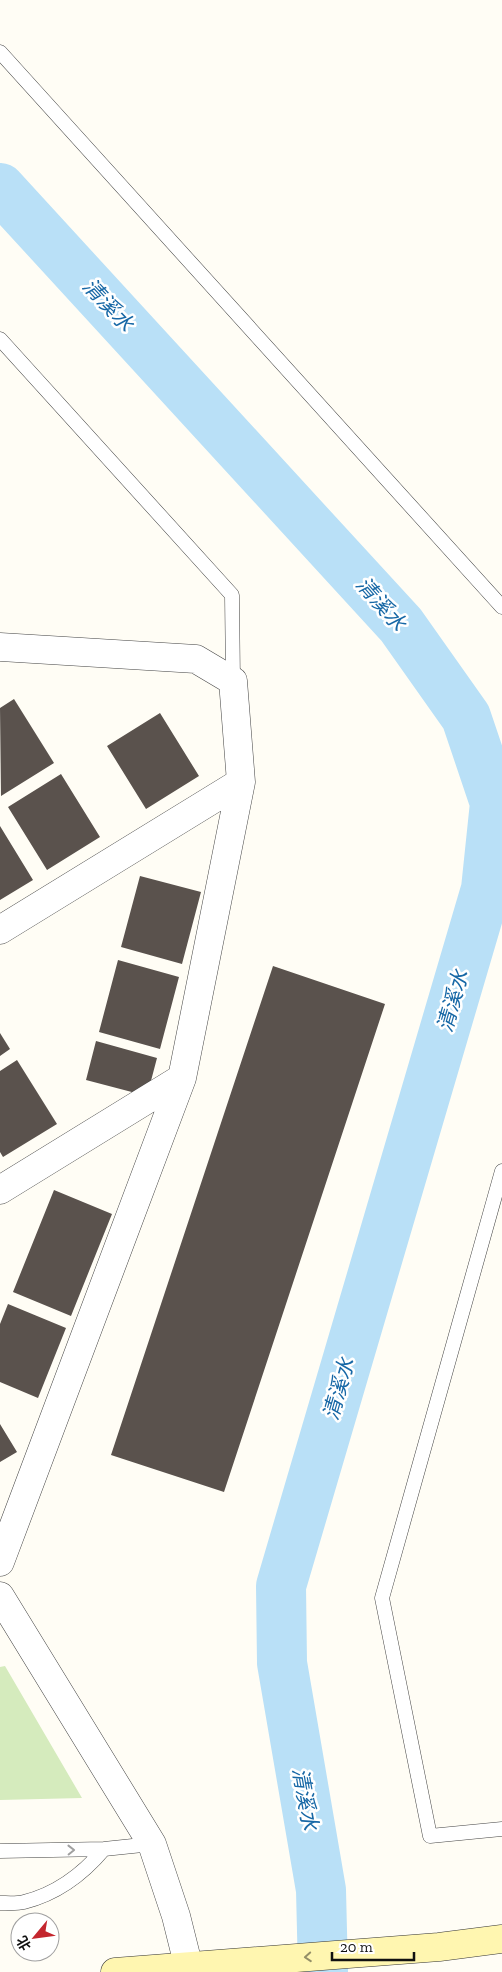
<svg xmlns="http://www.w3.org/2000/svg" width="502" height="1972" font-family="'Zilla Slab','Noto Sans SC',serif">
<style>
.green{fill:#d5ebbd}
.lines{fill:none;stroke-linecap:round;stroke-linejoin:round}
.river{stroke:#b9e0f7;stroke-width:50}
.building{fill:#5a524d}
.lane-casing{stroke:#444;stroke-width:15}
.street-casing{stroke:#444;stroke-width:29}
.secondary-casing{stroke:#333;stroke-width:29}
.lane{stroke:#fff;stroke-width:14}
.street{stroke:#fff;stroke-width:28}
.secondary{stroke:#fff6b0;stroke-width:28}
.oneway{stroke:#a0a0a0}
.oneway2{stroke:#948f68}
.labels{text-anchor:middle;stroke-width:5;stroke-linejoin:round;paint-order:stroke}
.water-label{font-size:21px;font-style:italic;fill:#1768a6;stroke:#fff}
</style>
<rect width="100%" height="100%" fill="#fffdf5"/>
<path class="green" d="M5 1666 82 1798 0 1800V1667Z"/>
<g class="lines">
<path class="river" d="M0 188 401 625 466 717 495 803 486 889 281 1586 282 1663 321 1890 323 1972"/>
</g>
<path class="building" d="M14 699 54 763 1 796 0 708Z
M160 713 199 776 146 809 107 746Z
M61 774 100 837 47 870 8 807Z
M0 826 33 880 0 900Z
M140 876 201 892 182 964 121 947Z
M118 960 179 977 160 1049 99 1032Z
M273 966 385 1004 224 1492 111 1455Z
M0 1033 10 1049 0 1056Z
M96 1041 157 1058 147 1096 86 1080Z
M17 1060 57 1124 3 1157 0 1152V1071Z
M54 1190 112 1214 71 1316 13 1292Z
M8 1304 66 1328 38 1398 0 1382V1324Z
M0 1424 17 1452 0 1462Z"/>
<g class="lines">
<defs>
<path id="lane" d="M0 52 502 607
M0 339 232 595 233 681
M502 1171 382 1598 430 1836 502 1829
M0 1851 104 1849 152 1844
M0 1903C7 1903 16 1904 24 1902 56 1894 83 1874 104 1849"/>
<path id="street" d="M0 647 196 659 233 681 241 782 182 1078 0 1562
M0 930 241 782
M0 1190 182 1078
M0 1596 152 1844 176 1916 190 1972"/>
<path id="secondary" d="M115 1972 439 1947 502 1939"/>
</defs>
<use href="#lane" class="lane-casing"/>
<use href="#street" class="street-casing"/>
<use href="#secondary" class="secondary-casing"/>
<use href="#lane" class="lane"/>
<use href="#street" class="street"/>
<use href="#secondary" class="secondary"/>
</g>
<defs><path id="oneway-chevron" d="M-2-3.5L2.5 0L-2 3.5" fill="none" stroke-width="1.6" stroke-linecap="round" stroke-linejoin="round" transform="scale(1.25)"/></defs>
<use class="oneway" href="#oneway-chevron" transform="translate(71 1850) rotate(-1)"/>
<use class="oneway2" href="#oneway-chevron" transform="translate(308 1957) rotate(176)"/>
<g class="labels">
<g class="water-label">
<text transform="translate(108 305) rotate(47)" y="7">清溪水</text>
<text transform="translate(381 604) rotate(49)" y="7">清溪水</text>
<text transform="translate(453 1001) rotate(-74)" y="7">清溪水</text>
<text transform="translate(339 1389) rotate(-74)" y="7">清溪水</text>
<text transform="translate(305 1799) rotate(80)" y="7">清溪水</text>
</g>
</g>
<g transform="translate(35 1937) rotate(241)"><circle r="24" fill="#ffffff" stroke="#a0a0a0"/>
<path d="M0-4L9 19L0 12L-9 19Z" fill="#c4262e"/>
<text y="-8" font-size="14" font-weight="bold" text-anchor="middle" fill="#111111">北</text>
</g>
<path d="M332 1952v8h82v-8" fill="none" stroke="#111111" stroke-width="2.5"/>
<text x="340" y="1952" font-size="15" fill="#111111" stroke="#ffffff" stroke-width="4" paint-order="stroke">20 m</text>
</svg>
